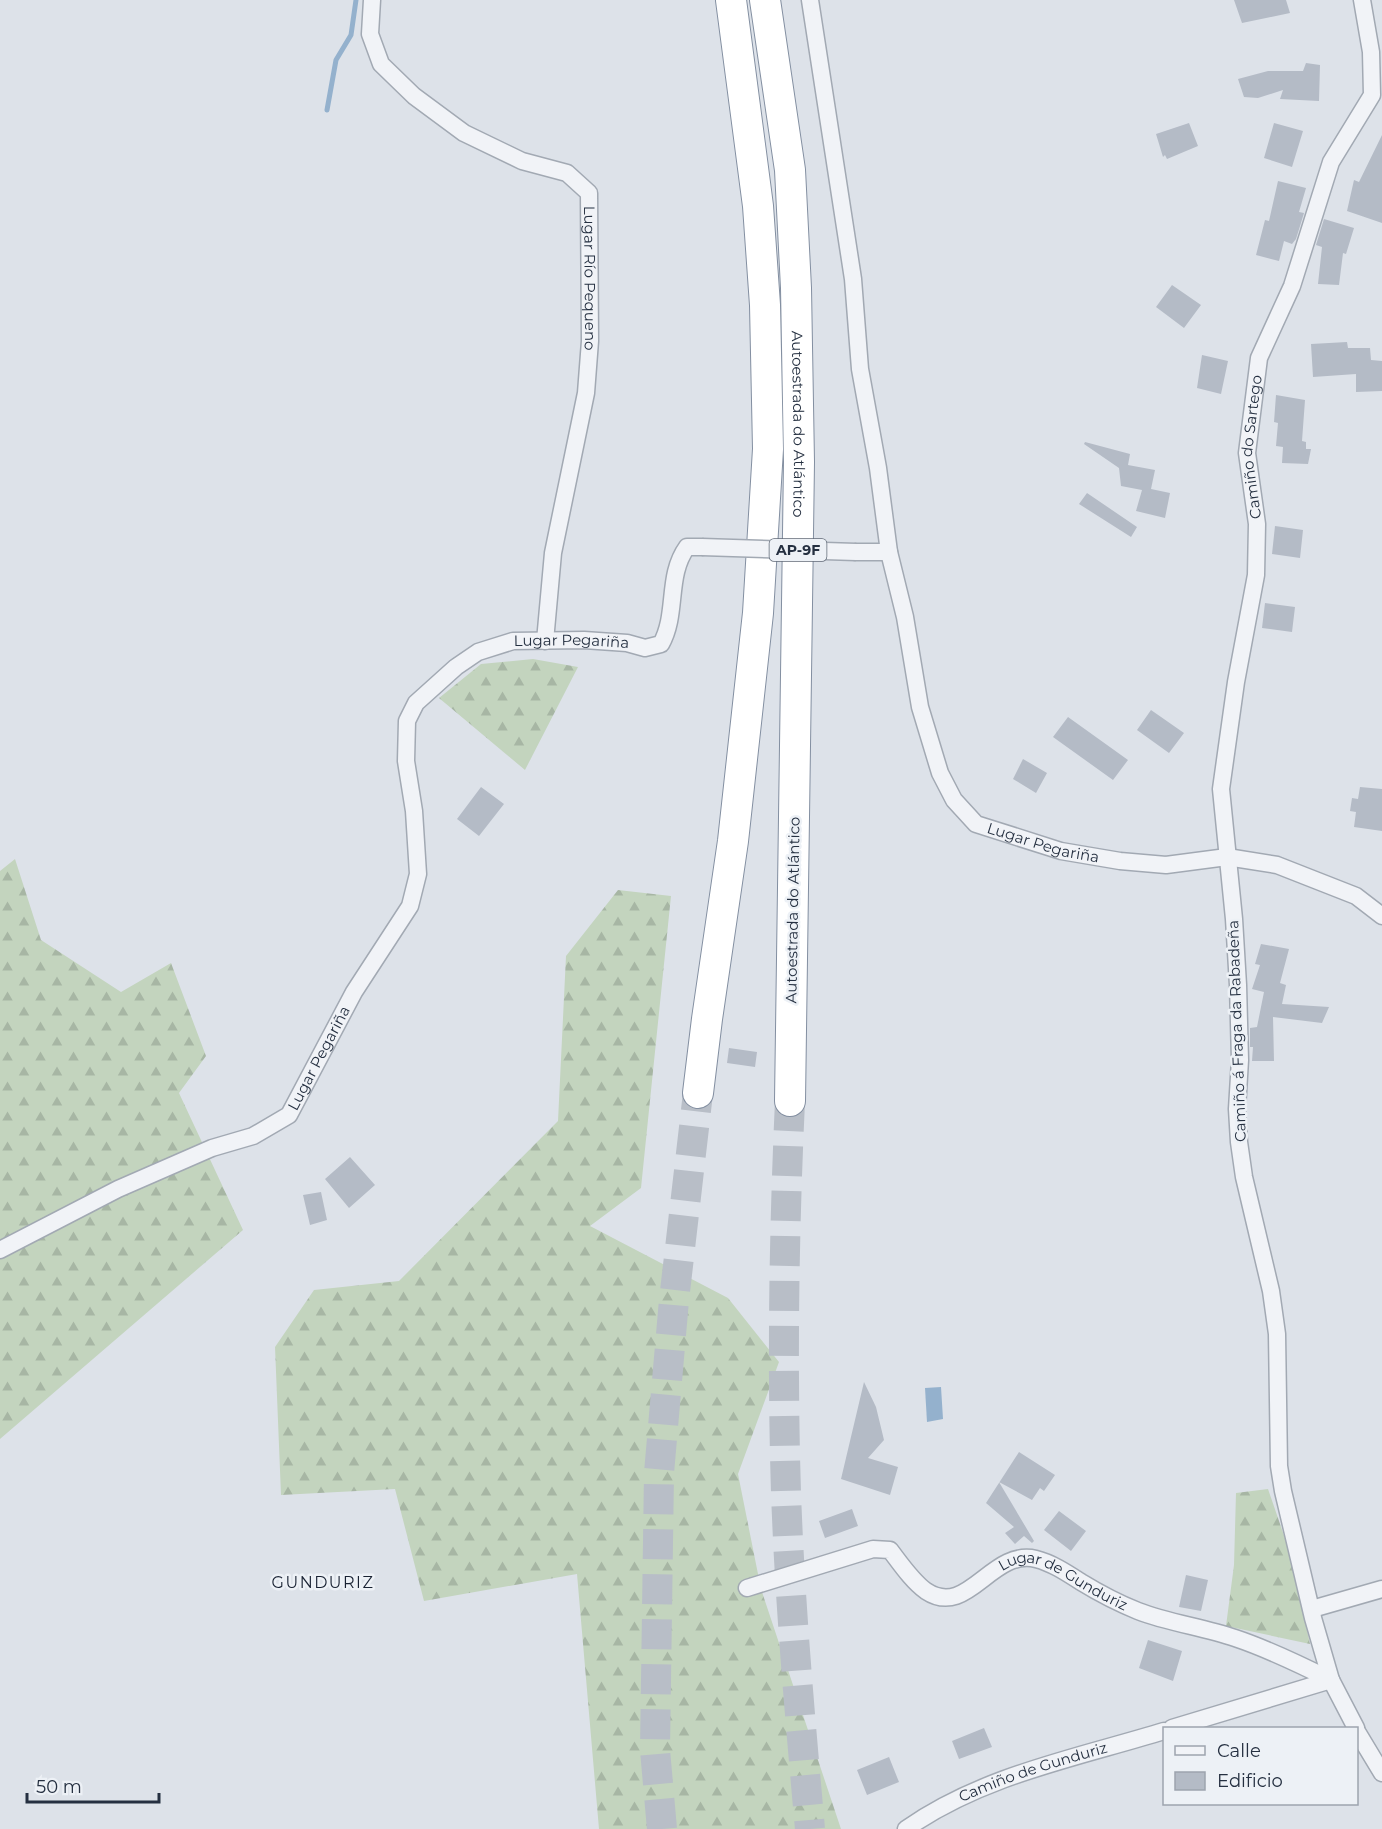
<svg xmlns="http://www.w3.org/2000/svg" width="1382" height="1829" font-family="Montserrat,sans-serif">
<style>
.forest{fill:url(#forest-firs)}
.water{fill:#94b1cd}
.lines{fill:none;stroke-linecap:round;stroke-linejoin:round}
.stream{stroke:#94b1cd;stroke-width:5}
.building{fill:#b4bbc6}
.motorway-tunnel{stroke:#b8bec7;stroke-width:30;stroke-dasharray:30 15;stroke-linecap:butt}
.minor-casing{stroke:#a2a9b3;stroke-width:19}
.motorway-casing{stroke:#838fa1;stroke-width:32}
.minor{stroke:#f1f3f7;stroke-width:16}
.motorway{stroke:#fff;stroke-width:30}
.minor-bridge-casing{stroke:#a2a9b3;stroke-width:19;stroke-linecap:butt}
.minor-bridge{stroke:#f1f3f7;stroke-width:16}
.labels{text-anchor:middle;stroke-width:5;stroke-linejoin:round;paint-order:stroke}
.shield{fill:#edf1f6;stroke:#616a77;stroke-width:1.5}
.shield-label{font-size:14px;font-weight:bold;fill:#253041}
.street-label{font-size:15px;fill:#253041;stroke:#edf1f6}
.neighbourhood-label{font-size:16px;letter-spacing:1.5px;fill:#182132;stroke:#edf1f6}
</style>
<defs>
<pattern id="forest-firs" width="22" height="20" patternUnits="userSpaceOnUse" patternTransform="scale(1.5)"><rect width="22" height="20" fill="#c3d4be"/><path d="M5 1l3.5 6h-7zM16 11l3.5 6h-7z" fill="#a7b6a4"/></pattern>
</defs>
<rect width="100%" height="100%" fill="#dde2e9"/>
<path class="forest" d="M533 659 578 667 525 770 439 698 481 664Z
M15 859 41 940 121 992 171 963 206 1056 179 1093 243 1230 0 1439V871Z
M618 890 671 896 641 1188 590 1226 728 1298 779 1362 738 1474 761 1589 841 1829H599L577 1574 424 1601 395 1489 281 1495 275 1347 314 1290 399 1281 558 1121 566 956Z
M1268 1489 1290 1553 1310 1644 1226 1626 1234 1565 1236 1493Z"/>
<path class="water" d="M941 1387 943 1419 927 1422 925 1388Z"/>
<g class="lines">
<path class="stream" d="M327 110 336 60 351 35 356 0"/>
</g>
<path class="building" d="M1234 0H1286L1290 13 1242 23Z
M1306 63 1320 65 1319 101 1280 99 1283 90 1258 98 1244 97 1238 79 1268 71H1303Z
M1189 123 1198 146 1167 159 1165 155 1163 157 1156 134Z
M1274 123 1303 131 1292 167 1264 158Z
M1382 135V223L1347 211 1354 180 1359 182Z
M1278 181 1306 188 1299 212 1304 213 1296 239 1292 244 1284 241 1279 261 1256 255 1265 220 1269 221Z
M1324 219 1354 228 1346 254 1343 253 1339 285 1318 284 1322 247 1316 245Z
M1172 285 1201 305 1184 328 1156 307Z
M1347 342 1348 348H1370L1371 360 1382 361V391L1356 392V374L1313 377 1311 344Z
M1202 355 1228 361 1221 394 1197 388Z
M1276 395 1305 400 1302 441 1306 442V449H1311L1308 464 1282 463 1283 447 1276 446 1278 423 1274 422Z
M1085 442 1130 454 1128 465 1155 470 1151 489 1170 493 1165 518 1136 511 1142 490 1121 486 1119 468 1084 444Z
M1087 493 1137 527 1131 537 1079 504Z
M1275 526 1303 530 1300 558 1272 554Z
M1265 603 1295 607 1292 632 1262 628Z
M1151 710 1184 733 1169 753 1137 730Z
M1068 717 1128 760 1113 780 1053 737Z
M1023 759 1047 773 1036 793 1013 779Z
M481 787 504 804 479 836 457 819Z
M1360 787 1382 789V831L1354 827 1356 812 1350 811 1352 798 1358 799Z
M1261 944 1289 949 1280 983 1286 985 1282 1004 1329 1007 1322 1023 1273 1017 1274 1061H1252L1253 1047H1250V1028L1257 1027 1264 992 1252 989 1260 965 1255 964Z
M729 1048 757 1052 755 1067 727 1063Z
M350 1157 375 1185 349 1208 325 1179Z
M321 1192 327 1220 310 1225 303 1195Z
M864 1382 876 1407 884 1440 868 1458 898 1467 890 1495 841 1479Z
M1019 1452 1055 1475 1044 1491 1040 1488 1032 1500 999 1482 1034 1541 1032 1543 1024 1536 1015 1544 1005 1533 1014 1527 986 1503Z
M852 1509 858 1526 825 1538 819 1521Z
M1059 1511 1086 1531 1071 1551 1044 1530Z
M1186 1575 1208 1580 1201 1611 1179 1607Z
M1148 1640 1182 1651 1173 1681 1139 1668Z
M984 1728 992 1747 959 1759 952 1741Z
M889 1757 899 1782 867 1795 857 1770Z"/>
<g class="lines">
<path class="motorway-tunnel" d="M790 1101C784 1232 782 1362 786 1493 790 1605 800 1717 810 1829
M662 1829 655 1750 659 1473 674 1300 698 1093"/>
<defs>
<g id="minor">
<path id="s1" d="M372 0 370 34 381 64 414 96 464 133 522 161 567 173 589 193 590 341 586 393 553 553 545 641"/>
<path d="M810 0 853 279 860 369 878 468 889 552"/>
<path id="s2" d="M856 552H889L905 617 920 707 940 773 954 800 976 824 1061 851 1120 861 1166 865 1227 857 1277 865 1356 896 1382 916"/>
<path id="s3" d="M0 1250 118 1189 212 1148 253 1136 289 1115 354 992 410 906 418 874 414 811 406 761 407 721 416 703 456 667 478 652 513 641 584 640 627 643 645 648 661 644C678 614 666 576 687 547H702"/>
<path id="s4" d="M747 1588 873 1549 890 1550C900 1563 912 1581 926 1591 968 1619 991 1548 1036 1559 1052 1563 1067 1573 1081 1582 1099 1593 1118 1603 1138 1611 1169 1623 1203 1627 1235 1638 1268 1649 1299 1664 1331 1680"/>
<path d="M1312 1609 1382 1589"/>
<path d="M1172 1728 1331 1680"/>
<path id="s5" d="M1356 1728 1331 1680 1313 1618 1283 1491 1279 1466 1277 1334 1271 1291 1244 1177 1239 1142 1237 1109 1240 1060 1238 985 1234 919 1221 789 1236 682 1256 575 1257 524 1247 453 1259 358 1292 286 1331 162 1372 95 1371 52 1362 0"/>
<path d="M1356 1730 1382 1773"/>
<path id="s6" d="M906 1829C983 1775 1076 1758 1164 1731"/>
</g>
<g id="motorway">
<path id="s7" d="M765 0 790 170 796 288 799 462 790 1101"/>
<path d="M698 1093 707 1019 733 841 758 613 768 449 765 305 758 206 731 0"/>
</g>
</defs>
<use href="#minor" class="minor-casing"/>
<use href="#motorway" class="motorway-casing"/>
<use href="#minor" class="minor"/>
<use href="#motorway" class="motorway"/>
<defs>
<path id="minor-bridge" d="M702 547 856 552"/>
</defs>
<use href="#minor-bridge" class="minor-bridge-casing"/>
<use href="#minor-bridge" class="minor-bridge"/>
</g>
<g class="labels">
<rect class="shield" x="769.5" y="539" width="57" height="22" rx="4.5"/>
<g class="shield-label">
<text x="798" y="555">AP-9F</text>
</g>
<g class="street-label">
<text dy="5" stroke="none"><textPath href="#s1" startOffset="400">Lugar Río Pequeno</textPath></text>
<text dy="5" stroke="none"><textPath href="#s7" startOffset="426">Autoestrada do Atlántico</textPath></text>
<text dy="5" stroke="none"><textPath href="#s5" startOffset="1302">Camiño do Sartego</textPath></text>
<text dy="5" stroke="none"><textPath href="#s3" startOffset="944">Lugar Pegariña</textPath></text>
<text dy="5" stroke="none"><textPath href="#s2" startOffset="393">Lugar Pegariña</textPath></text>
<text transform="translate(793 910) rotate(-89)" y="5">Autoestrada do Atlántico</text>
<text transform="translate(1237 1031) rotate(-92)" y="5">Camiño á Fraga da Rabadeña</text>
<text dy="5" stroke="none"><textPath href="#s3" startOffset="384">Lugar Pegariña</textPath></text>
<text dy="5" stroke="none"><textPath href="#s4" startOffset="358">Lugar de Gunduriz</textPath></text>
<text dy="5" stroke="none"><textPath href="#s6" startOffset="140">Camiño de Gunduriz</textPath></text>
</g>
<g class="neighbourhood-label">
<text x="323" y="1588">GUNDURIZ</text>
</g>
</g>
<rect x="1163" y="1727" width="195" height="78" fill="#edf1f6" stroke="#9da4ae" stroke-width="1.5"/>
<rect x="1175" y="1746" width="30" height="9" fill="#f1f3f7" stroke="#9da4ae" stroke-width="1.5"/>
<text x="1217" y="1757" font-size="18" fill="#253041">Calle</text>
<rect x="1175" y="1772" width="30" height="18" fill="#b4bbc6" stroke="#9da4ae" stroke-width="1.5"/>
<text x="1217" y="1787" font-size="18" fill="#253041">Edificio</text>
<path d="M27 1793v9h132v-9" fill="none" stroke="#253041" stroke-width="3"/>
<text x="36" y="1793" font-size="18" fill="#253041" stroke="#edf1f6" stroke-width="4.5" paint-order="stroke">50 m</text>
</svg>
